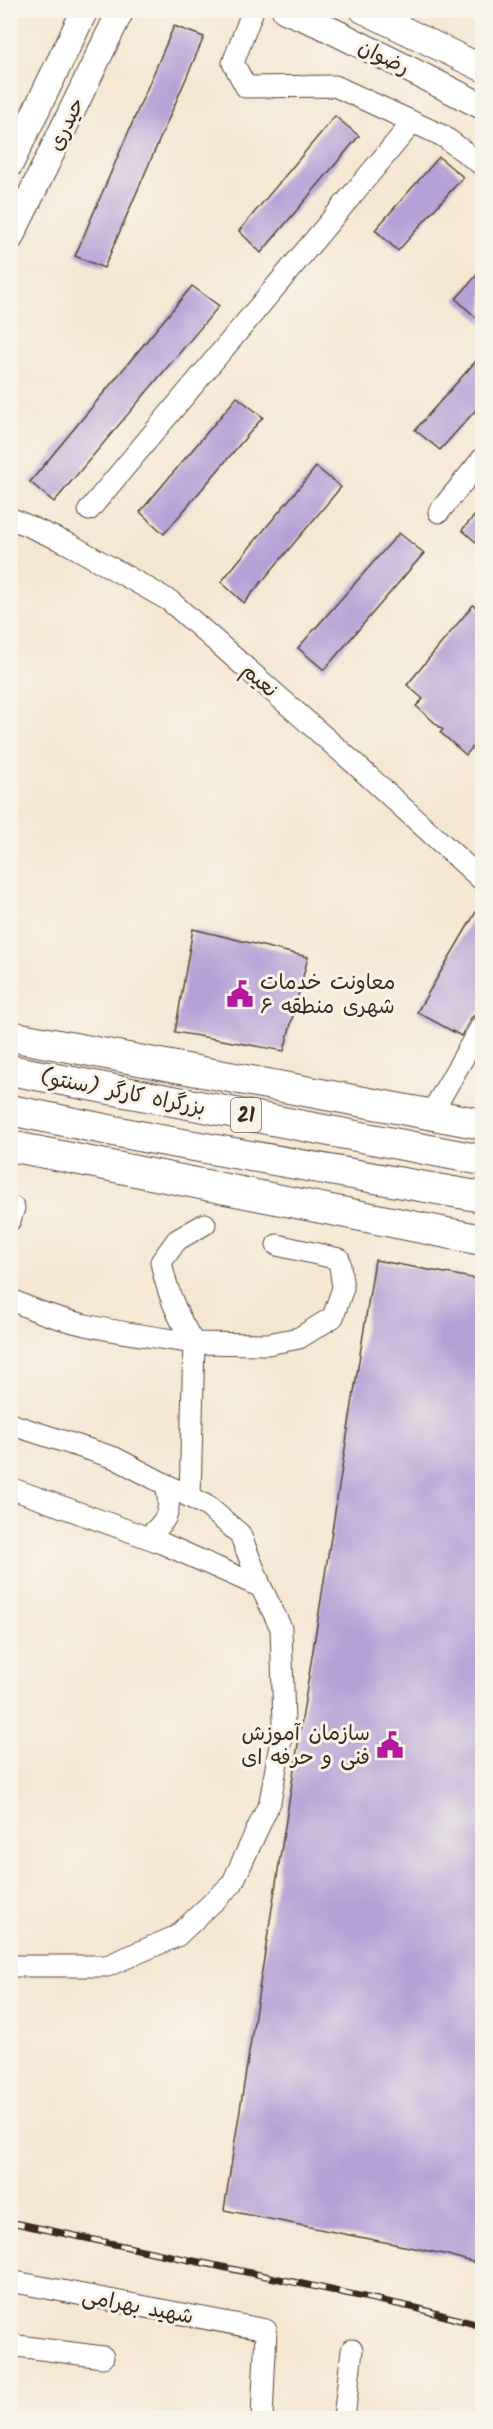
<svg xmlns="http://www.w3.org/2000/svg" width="493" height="2429" font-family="Kalam,'Playpen Sans Arabic',sans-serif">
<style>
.building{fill:#b6a1d6}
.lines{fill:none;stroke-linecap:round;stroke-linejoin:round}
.minor-casing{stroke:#574639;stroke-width:23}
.major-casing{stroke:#574639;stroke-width:28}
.highway-casing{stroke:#574639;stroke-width:32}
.minor{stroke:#fff;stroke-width:21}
.major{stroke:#fff;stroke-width:26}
.highway{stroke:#fff;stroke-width:30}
.rail-casing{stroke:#3b2a1e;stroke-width:7}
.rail{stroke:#f7f3e8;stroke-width:4.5;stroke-dasharray:14;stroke-linecap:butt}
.labels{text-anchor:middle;stroke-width:6;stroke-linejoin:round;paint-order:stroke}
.shield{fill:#f7f3e8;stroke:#73665b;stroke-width:1.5}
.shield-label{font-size:20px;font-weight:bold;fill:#3b2a1e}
.street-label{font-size:21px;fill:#3b2a1e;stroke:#f7f3e8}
.poi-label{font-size:21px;fill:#3b2a1e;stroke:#f7f3e8;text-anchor:start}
</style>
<rect width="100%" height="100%" fill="#f7f3e8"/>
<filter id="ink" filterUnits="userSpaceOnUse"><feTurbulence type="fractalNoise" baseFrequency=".0167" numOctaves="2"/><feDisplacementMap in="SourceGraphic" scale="12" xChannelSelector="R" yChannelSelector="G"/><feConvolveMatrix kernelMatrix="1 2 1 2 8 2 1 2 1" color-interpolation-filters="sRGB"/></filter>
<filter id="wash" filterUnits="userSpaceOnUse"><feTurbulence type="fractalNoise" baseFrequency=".008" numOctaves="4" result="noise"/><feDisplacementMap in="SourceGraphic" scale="24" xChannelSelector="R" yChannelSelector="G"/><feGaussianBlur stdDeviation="1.35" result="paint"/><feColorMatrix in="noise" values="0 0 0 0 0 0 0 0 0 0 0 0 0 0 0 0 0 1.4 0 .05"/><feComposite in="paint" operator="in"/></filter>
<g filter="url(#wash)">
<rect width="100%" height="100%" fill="#f6e7d3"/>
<g id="blocks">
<path class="building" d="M174 26 204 37 104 268 75 256Z
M335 116 359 136 261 253 239 231Z
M439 157 463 177 398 251 375 230Z
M483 268V324L456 299Z
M192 286 219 306 54 502 30 482Z
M483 353V402L440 450 415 430Z
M237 397 263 417 164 534 140 512Z
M316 467 341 487 244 603 221 582Z
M483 506V548L462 530Z
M399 533 424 553 324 670 298 648Z
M473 605 483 613V735L466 755 440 732 443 730 416 706 423 699 407 685Z
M483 900V1009L471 1018 461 1036 417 1012Z
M193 929 308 957 284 1051 175 1032Z
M375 1260 483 1280V2265L444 2254 224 2210Z"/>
</g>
</g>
<g filter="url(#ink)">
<use href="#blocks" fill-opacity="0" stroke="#574639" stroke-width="1.5"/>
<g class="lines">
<defs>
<path id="minor" d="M253 10 233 63 246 87 335 86 443 136 482 165
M89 510 413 122
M439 512 482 459
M10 518 69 544 170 601 354 763 482 880
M431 1114 482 1025
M10 1220 14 1208
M10 1299C65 1327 134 1334 194 1343
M194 1343C177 1317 167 1292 161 1262L177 1240 205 1224
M10 1424 115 1458 207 1506 240 1534 261 1587 281 1628 284 1722 270 1802 232 1884 177 1936 107 1966H10
M10 1488 157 1541 261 1587
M190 1497 194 1343 268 1344 299 1338 333 1317 343 1288 339 1259 277 1245
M148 1537C168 1520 172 1511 166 1485
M10 2281 266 2330 262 2418
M10 2345 103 2357
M344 2418 352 2350"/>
<path id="major" d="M285 10 321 25 482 106
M363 10 482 68
M10 164 85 10
M10 238 121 10"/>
<path id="highway" d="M10 1036 482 1124
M10 1070 482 1160
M10 1110 149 1138 482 1197
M10 1146 482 1240"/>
</defs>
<use href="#minor" class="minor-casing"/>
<use href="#major" class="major-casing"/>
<use href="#highway" class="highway-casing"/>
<use href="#minor" class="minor"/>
<use href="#major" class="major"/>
<use href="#highway" class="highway"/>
<defs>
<path id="rail" d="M10 2222 416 2308 482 2326"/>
</defs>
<use href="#rail" class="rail-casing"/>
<use href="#rail" class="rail"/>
</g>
</g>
<defs>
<symbol id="civic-bare" viewBox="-9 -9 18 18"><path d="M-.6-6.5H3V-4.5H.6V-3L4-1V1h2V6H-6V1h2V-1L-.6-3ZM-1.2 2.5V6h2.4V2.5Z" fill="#b5179e" stroke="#f7f3e8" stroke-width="2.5" paint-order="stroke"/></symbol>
</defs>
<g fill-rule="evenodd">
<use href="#civic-bare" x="221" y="975" width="38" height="38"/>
<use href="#civic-bare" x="371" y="1726" width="38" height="38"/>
</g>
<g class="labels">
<rect class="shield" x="231" y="1098" width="30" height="34" rx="4.5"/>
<g class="shield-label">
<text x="246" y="1122">21</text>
</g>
<g class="street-label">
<text transform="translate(384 57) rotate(26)" y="7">رضوان</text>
<text transform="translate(66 124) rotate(-64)" y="7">حیدری</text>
<text transform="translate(260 680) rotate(41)" y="7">نعیم</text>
<text transform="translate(123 1092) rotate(11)" y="7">بزرگراه کارگر (سنتو)</text>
<text transform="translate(138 2306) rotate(11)" y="7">شهید بهرامی</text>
</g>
<g class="poi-label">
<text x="260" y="989">معاونت خدمات<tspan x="260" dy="24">شهری منطقه ۶</tspan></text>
<text x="370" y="1740" text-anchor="end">سازمان آموزش<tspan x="370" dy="24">فنی و حرفه ای</tspan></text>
</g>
</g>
<rect width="493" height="2429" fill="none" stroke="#f7f3e8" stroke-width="36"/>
</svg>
